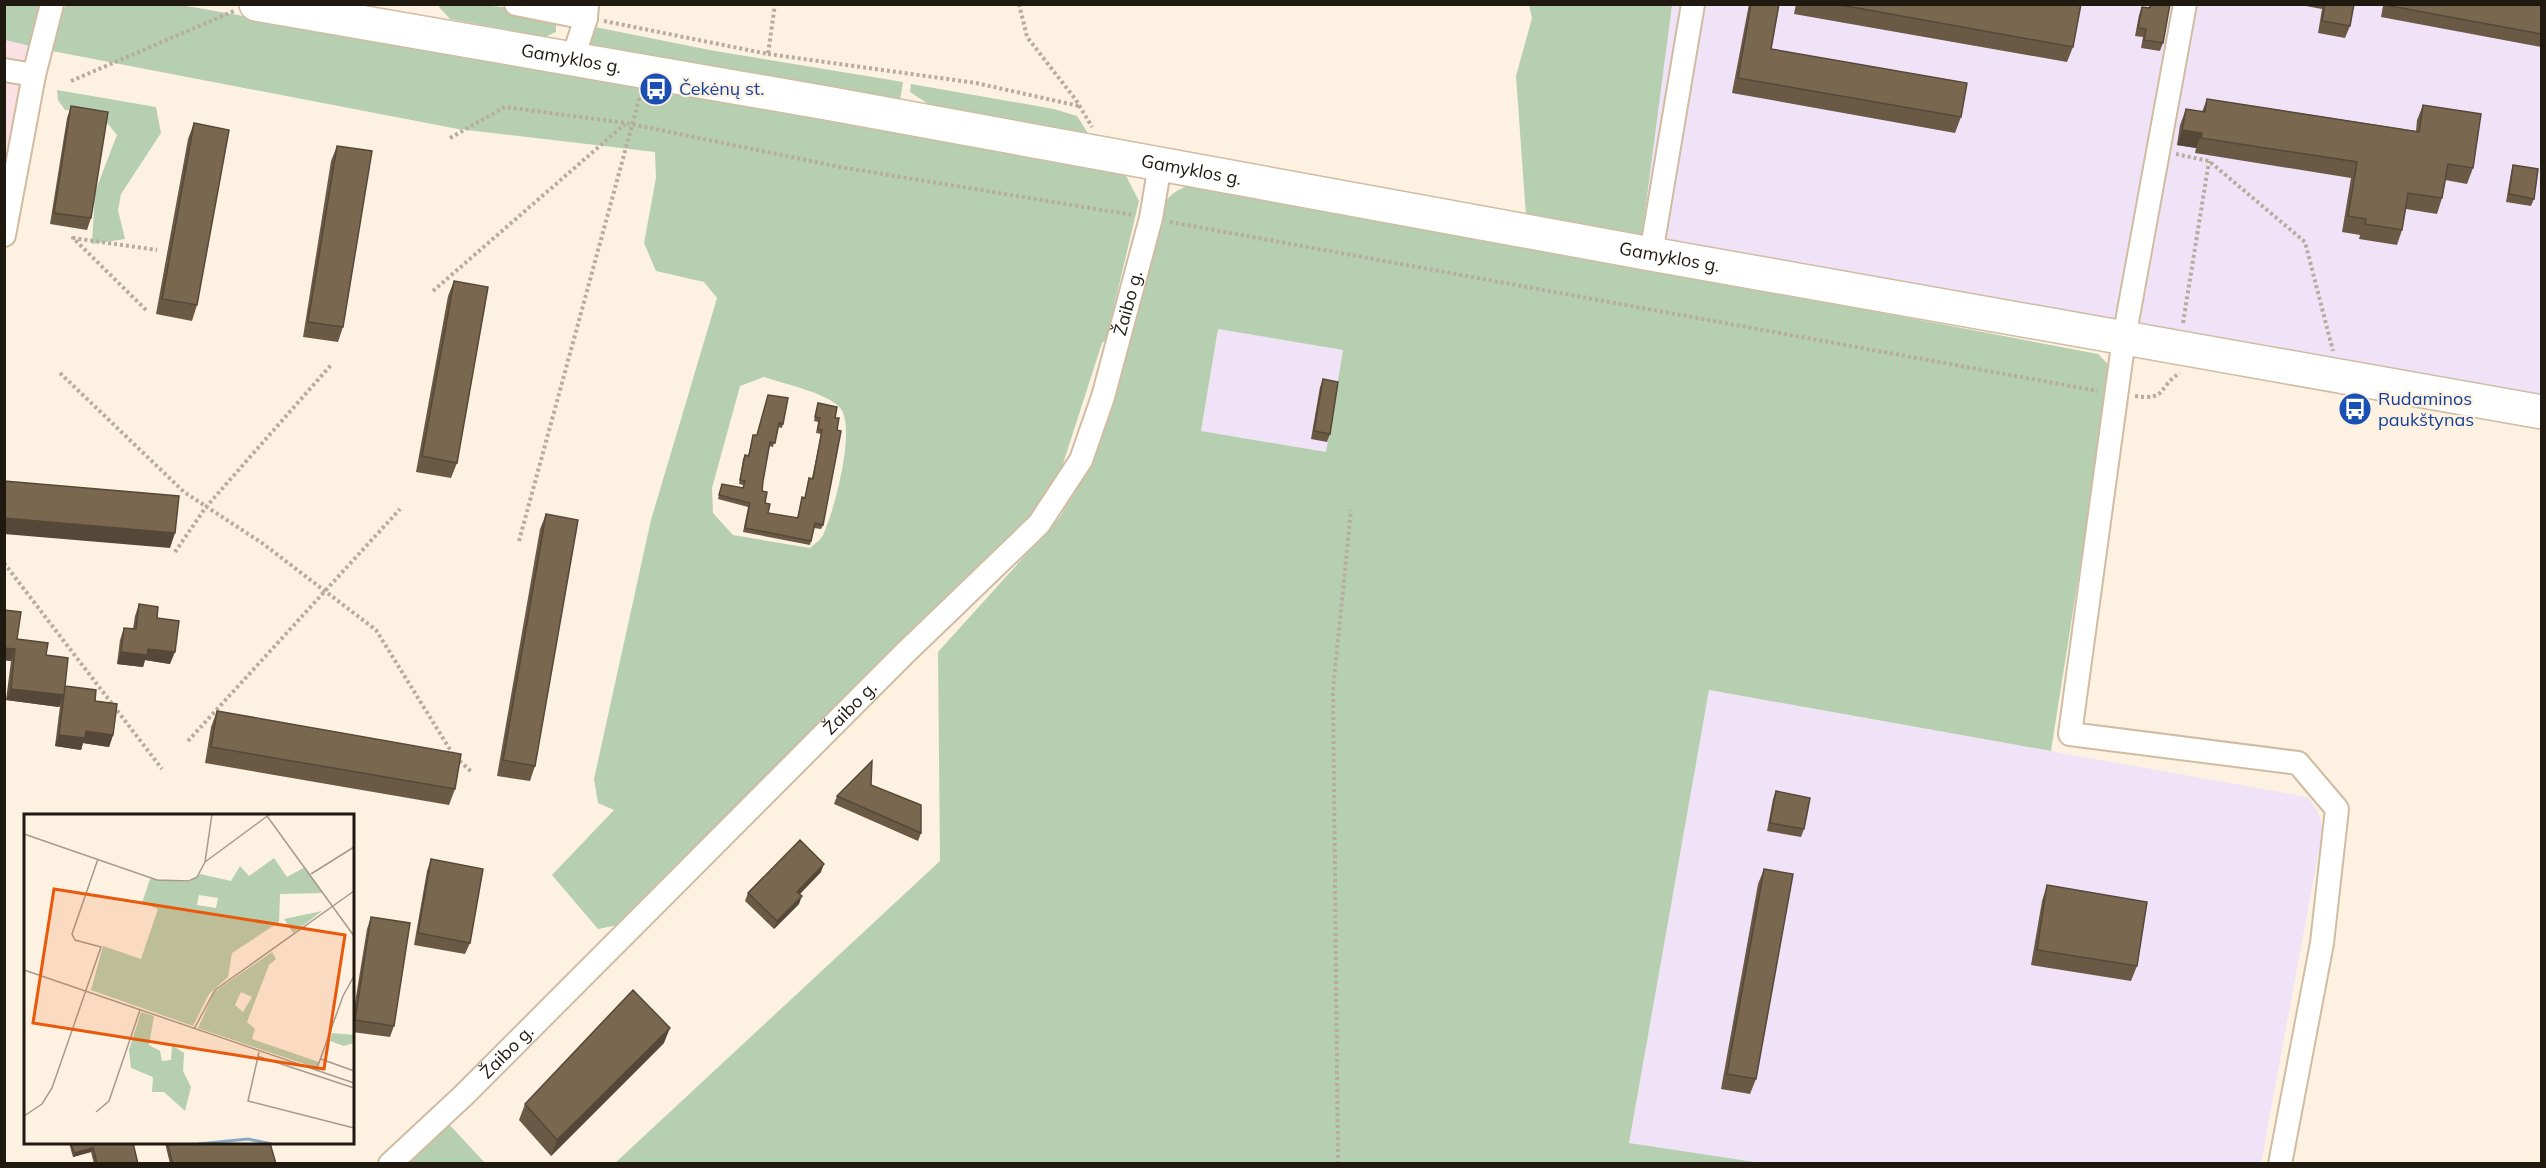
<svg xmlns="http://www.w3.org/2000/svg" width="2546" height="1168" font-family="Mulish,sans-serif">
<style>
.commercial{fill:#fce1e4}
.industrial{fill:#f0e3f7}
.green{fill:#b6cfb0;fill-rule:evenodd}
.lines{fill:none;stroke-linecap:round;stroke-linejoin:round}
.street-casing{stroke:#d0bca2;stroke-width:26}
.primary-casing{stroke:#d0bca2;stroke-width:36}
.path{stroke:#b7ac9e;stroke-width:4;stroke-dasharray:3 3;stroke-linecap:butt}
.street{stroke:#fff;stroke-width:22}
.primary{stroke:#fff;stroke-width:33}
.wall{fill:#695945}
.shaded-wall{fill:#554838}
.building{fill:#7a6750;stroke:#554838;stroke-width:1.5}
.labels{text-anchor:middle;stroke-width:4.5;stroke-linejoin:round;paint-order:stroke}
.street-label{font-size:18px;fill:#20190f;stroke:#fdf1e1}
.transit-label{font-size:18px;fill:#164399;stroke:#fdf1e1;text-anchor:start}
.inset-river{fill:none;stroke:#88a8c4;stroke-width:3}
.inset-road{fill:none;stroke:#a59b8d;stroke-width:1.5}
.view{fill:#e8590c;fill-opacity:0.15;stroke:#e8590c;stroke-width:3}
.inset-edge{fill:none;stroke:#20190f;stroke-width:3}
</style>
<rect width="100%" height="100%" fill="#fdf1e1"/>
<path class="commercial" d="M5 40 34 47 5 197Z"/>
<path class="industrial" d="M1672 5H2541V398L1642 235Z
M1218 329 1343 350 1326 452 1201 431Z
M1709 690 2308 797 2317 810 2323 828 2261 1163 1761 1164 1629 1143Z"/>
<path class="green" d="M5 5H42L34 47 5 40Z
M66 5H181L1070 162 1126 176 1139 201 1106 340 1102 343 1061 470 1040 505 1015 533 618 925 598 929 552 875 614 810 598 803 594 779 651 520 717 298 704 282 656 271 644 243 656 178 655 152 458 129 52 51 58 22ZM764 377C784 384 829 393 841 409 856 430 834 512 823 535 820 541 814 544 810 548L733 535 713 513 712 488 740 386Z
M441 5C480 5 522 3 556 25V32L545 37 450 19 439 7Z
M1529 5H1672L1642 235 1526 216 1516 76 1532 18Z
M595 27 715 51 903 82 900 101 598 48 585 40 588 33Z
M911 84 1054 109 1077 116 1089 135 936 109 910 92Z
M57 90 156 107 161 133 121 194 118 210 125 239 92 244 95 192 117 135 99 113 65 110 58 100Z
M1203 184 2098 354 2107 363 2110 376 2051 751 1709 690 1629 1143 1761 1163 614 1164 940 861 938 652 1059 518 1080 484 1097 444 1162 204C1176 190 1183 185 1203 184ZM1218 329 1343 350 1326 452 1201 431Z
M446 1121 485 1163 404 1164Z"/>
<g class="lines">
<defs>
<g id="street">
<path d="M516 4 586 18"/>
<path d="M2185 4 2124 338 2070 734 2298 763 2337 809 2322 943 2280 1164"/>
<path d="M573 58 586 18 587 5"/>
<path d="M4 70 34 75"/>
<path d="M4 235 34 75 52 4"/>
<path d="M1651 254 1693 4"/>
<path id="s1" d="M390 1164 464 1095 906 652 1039 524 1081 460 1103 397 1151 218 1160 165"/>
</g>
<g id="primary">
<path id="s2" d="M256 4 832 104 1651 254 2542 412"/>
</g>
</defs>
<use href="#street" class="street-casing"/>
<use href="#primary" class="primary-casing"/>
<path class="path" d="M1019 4 1027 37 1076 100 1092 127
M604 21 768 54 775 4
M768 54 976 83 1079 106
M71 81 234 11
M450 138 505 107 626 123 840 167 1133 215
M2176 154 2209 161 2305 242 2333 351
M1170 222 2098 391
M433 291 625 124
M146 310 73 238 157 250
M2183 323 2209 161
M60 373 184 492 262 543 376 630 454 756 473 773
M2135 396C2168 401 2158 386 2180 373
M519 541 640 96
M175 552 206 507 331 365
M4 563 162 769
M188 741 400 509
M1338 1164 1333 690 1351 510"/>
<use href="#street" class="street"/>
<use href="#primary" class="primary"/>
</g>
<path class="wall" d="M1749 4H1779L1771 49 1961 117 1955 133 1732 93Z
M1796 4H2081L2073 47 2067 62 1794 14Z
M2149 4H2170L2163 43 2160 51 2141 48 2143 37 2135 36 2139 15 2142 7 2149 8Z
M2295 4H2354L2350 26 2345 38 2318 33 2322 9Z
M2373 4H2541V47L2381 17 2383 6Z
M2207 99 2416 131 2417 120 2423 105 2473 168 2467 184 2445 180 2442 198 2437 214 2406 209 2402 230 2397 245 2359 239 2360 235 2342 232 2351 178 2195 153 2196 148 2177 145 2180 125 2186 109 2202 112Z
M71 106 91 218 87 230 50 224 67 118Z
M194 123 197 305 192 321 156 314 188 139Z
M337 146 343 327 338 342 303 337 331 161Z
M2513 165 2534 199 2531 206 2506 202 2511 173Z
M454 281 457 463 451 478 416 472 448 296Z
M1323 379 1330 434 1327 442 1311 439 1320 387Z
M768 395 783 424 782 428 778 427 773 447 769 446 763 481 762 491 768 513 797 518 802 497 805 498 809 478H812L821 434 816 433 818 422 814 421 818 403 835 418 823 525 821 529 814 528 810 545 743 532 748 507 718 499 722 484 743 488V485L739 484 743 459 745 455 748 456 753 435H757Z
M546 514 535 766 530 781 497 776 540 529Z
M139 604 157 618 170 664 145 660 143 667 117 664 120 640 124 628 133 629 135 616Z
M4 610 17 639 46 655 65 687 95 701 113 735 109 747 83 743 81 750 55 746 60 706 59 707 6 700 11 661 4 660Z
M217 711 455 789 449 805 205 763 211 727Z
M1776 791 1804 829 1801 837 1767 831 1773 799Z
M837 796 921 833 918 841 834 804Z
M431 859 470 943 465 954 414 945 427 871Z
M1764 869 1756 1079 1750 1094 1721 1089 1758 884Z
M821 872 800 894 799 904 774 929 745 901 748 893Z
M2047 885 2137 966 2131 981 2031 965 2042 901Z
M371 917 394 1026 390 1037 352 1032V1021L367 929Z
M664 1043 551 1156 519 1120 525 1104Z
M69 1143H133L138 1164H94L91 1152 73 1157Z
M165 1143H270L276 1164H170Z"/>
<path class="shaded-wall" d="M2182 130 2202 133 2196 148 2177 145Z
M4 518 175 533 170 548 4 534Z
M4 648 15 649 11 661 4 660Z
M148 649 175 652 170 664 145 660 143 667 117 664 121 652Z
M11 689 64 695 59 707 6 700Z
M86 731 113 735 109 747 83 743 81 750 55 746 59 735Z
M824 864 821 872 794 900 797 892Z
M802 896 799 904 774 929 777 921Z
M670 1028 664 1043 551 1156 557 1140Z
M93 1148 91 1152 73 1157 74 1153Z"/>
<path class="building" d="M1751 4H1779L1771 49 1967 83 1961 117 1738 78Z
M1835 4H2081L2073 47Z
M2151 4H2170L2163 43 2144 40 2146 29 2138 28 2142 7 2150 8Z
M2325 4H2354L2350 26 2322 21Z
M2385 4H2541V34L2385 5Z
M2207 99 2419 132 2423 105 2481 114 2473 168 2448 164 2442 198 2408 193 2402 230 2365 224 2366 219 2348 216 2357 162 2201 138 2202 133 2182 130 2186 109 2205 112Z
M71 106 108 112 91 218 54 213Z
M194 123 229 130 197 305 162 299Z
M337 146 372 151 343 327 308 322Z
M2513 165 2538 169 2534 199 2509 194Z
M454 281 488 287 457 463 422 456Z
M1323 379 1338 382 1330 434 1314 431Z
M768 395 788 398 783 424 779 423 775 443 770 442 763 481 762 491 767 492 765 503 770 504 768 513 798 518 802 497 805 498 809 478 813 479 822 430 818 429 820 418 815 417 818 403 837 407 835 418H839L837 430 841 431 823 525 815 523 811 541 745 528 750 503 719 495 722 484 743 488 745 481 740 480 745 455 749 456 753 435H757Z
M4 481 179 496 175 533 4 518Z
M546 514 578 520 535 766 503 760Z
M139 604 158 607 157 618 179 621 175 652 148 649 147 655 121 652 124 628 136 629Z
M4 610 21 612 17 639 48 643 46 655 68 658 64 695 11 689 15 649 4 648Z
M65 686 96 690 95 701 117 704 113 735 86 731 85 738 59 735Z
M217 711 461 754 455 789 211 747Z
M872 761 871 785 921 805V833L837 796Z
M1776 791 1810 798 1804 829 1770 823Z
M800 840 824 864 797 892 802 896 777 921 748 893Z
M431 859 483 869 470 943 418 933Z
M1764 869 1793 874 1756 1079 1727 1074Z
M2047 885 2147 902 2137 966 2037 950Z
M371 917 410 923 394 1026 355 1020Z
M633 990 670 1028 557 1140 525 1104Z
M71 1143H133L138 1164H97L93 1148 74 1153Z
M167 1143H270L276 1164H173Z"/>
<defs>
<symbol id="bus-disc" viewBox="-11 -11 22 22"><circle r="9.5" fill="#1a4fb4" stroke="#fdf1e1"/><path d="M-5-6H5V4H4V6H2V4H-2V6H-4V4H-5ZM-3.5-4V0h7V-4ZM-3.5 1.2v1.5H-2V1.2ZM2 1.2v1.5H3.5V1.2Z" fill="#fff"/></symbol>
</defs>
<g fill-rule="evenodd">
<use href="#bus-disc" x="637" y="70" width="38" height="38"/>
<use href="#bus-disc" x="2336" y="390" width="38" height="38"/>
</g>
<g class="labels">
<g class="street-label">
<text dy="6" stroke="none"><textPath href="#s2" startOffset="320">Gamyklos g.</textPath></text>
<text dy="6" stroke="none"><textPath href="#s2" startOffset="950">Gamyklos g.</textPath></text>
<text dy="6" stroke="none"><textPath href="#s2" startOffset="1436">Gamyklos g.</textPath></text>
<text dy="6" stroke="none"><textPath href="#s1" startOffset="1152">Žaibo g.</textPath></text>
<text dy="6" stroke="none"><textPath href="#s1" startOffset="648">Žaibo g.</textPath></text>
<text dy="6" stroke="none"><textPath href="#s1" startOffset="162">Žaibo g.</textPath></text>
</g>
<g class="transit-label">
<text x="679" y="95">Čekėnų st.</text>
<text x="2378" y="405">Rudaminos<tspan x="2378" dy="21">paukštynas</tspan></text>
</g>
</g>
<g transform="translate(24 814)">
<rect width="330" height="330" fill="#fdf1e1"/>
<path d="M250 44 263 63 281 53 299 79 256 80 255 108 208 139 204 163 185 180 169 212 67 176 79 132 117 145 134 95 118 89 126 65 166 68 176 60 207 67 216 52 225 62ZM175 81 194 84 192 94 173 91ZM298 97 269 119 260 105ZM248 138 252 145 245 151 223 208 231 215 228 225 295 248 292 254 174 214 190 178ZM217 178 228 183 219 198 211 191ZM117 198 130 202 125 231 136 237 138 247 147 246 148 231 160 239 159 257 167 273 161 297 140 278H128L129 263 107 254 105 236ZM308 219 330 221V229L320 232 306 227Z" fill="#b6cfb0" fill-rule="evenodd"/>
<path class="inset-river" d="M174 330 224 325 248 330"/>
<path class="inset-road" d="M243 2 330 122M0 20 133 66 165 67 173 63 181 48 188 0M181 48 246 0M287 60 330 33M0 156 330 269M170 215 191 176 330 77M235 238 224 287 330 314M233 242 330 274M297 245 330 257M292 257 319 182 330 162M72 298 85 287 116 196M0 302 18 290 28 274 77 133 51 126 48 120 74 45"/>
<path class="view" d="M30 75 321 121 300 255 9 209Z"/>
<rect width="330" height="330" class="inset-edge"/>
</g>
<rect width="2546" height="1168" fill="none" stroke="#20190f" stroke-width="12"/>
</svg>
